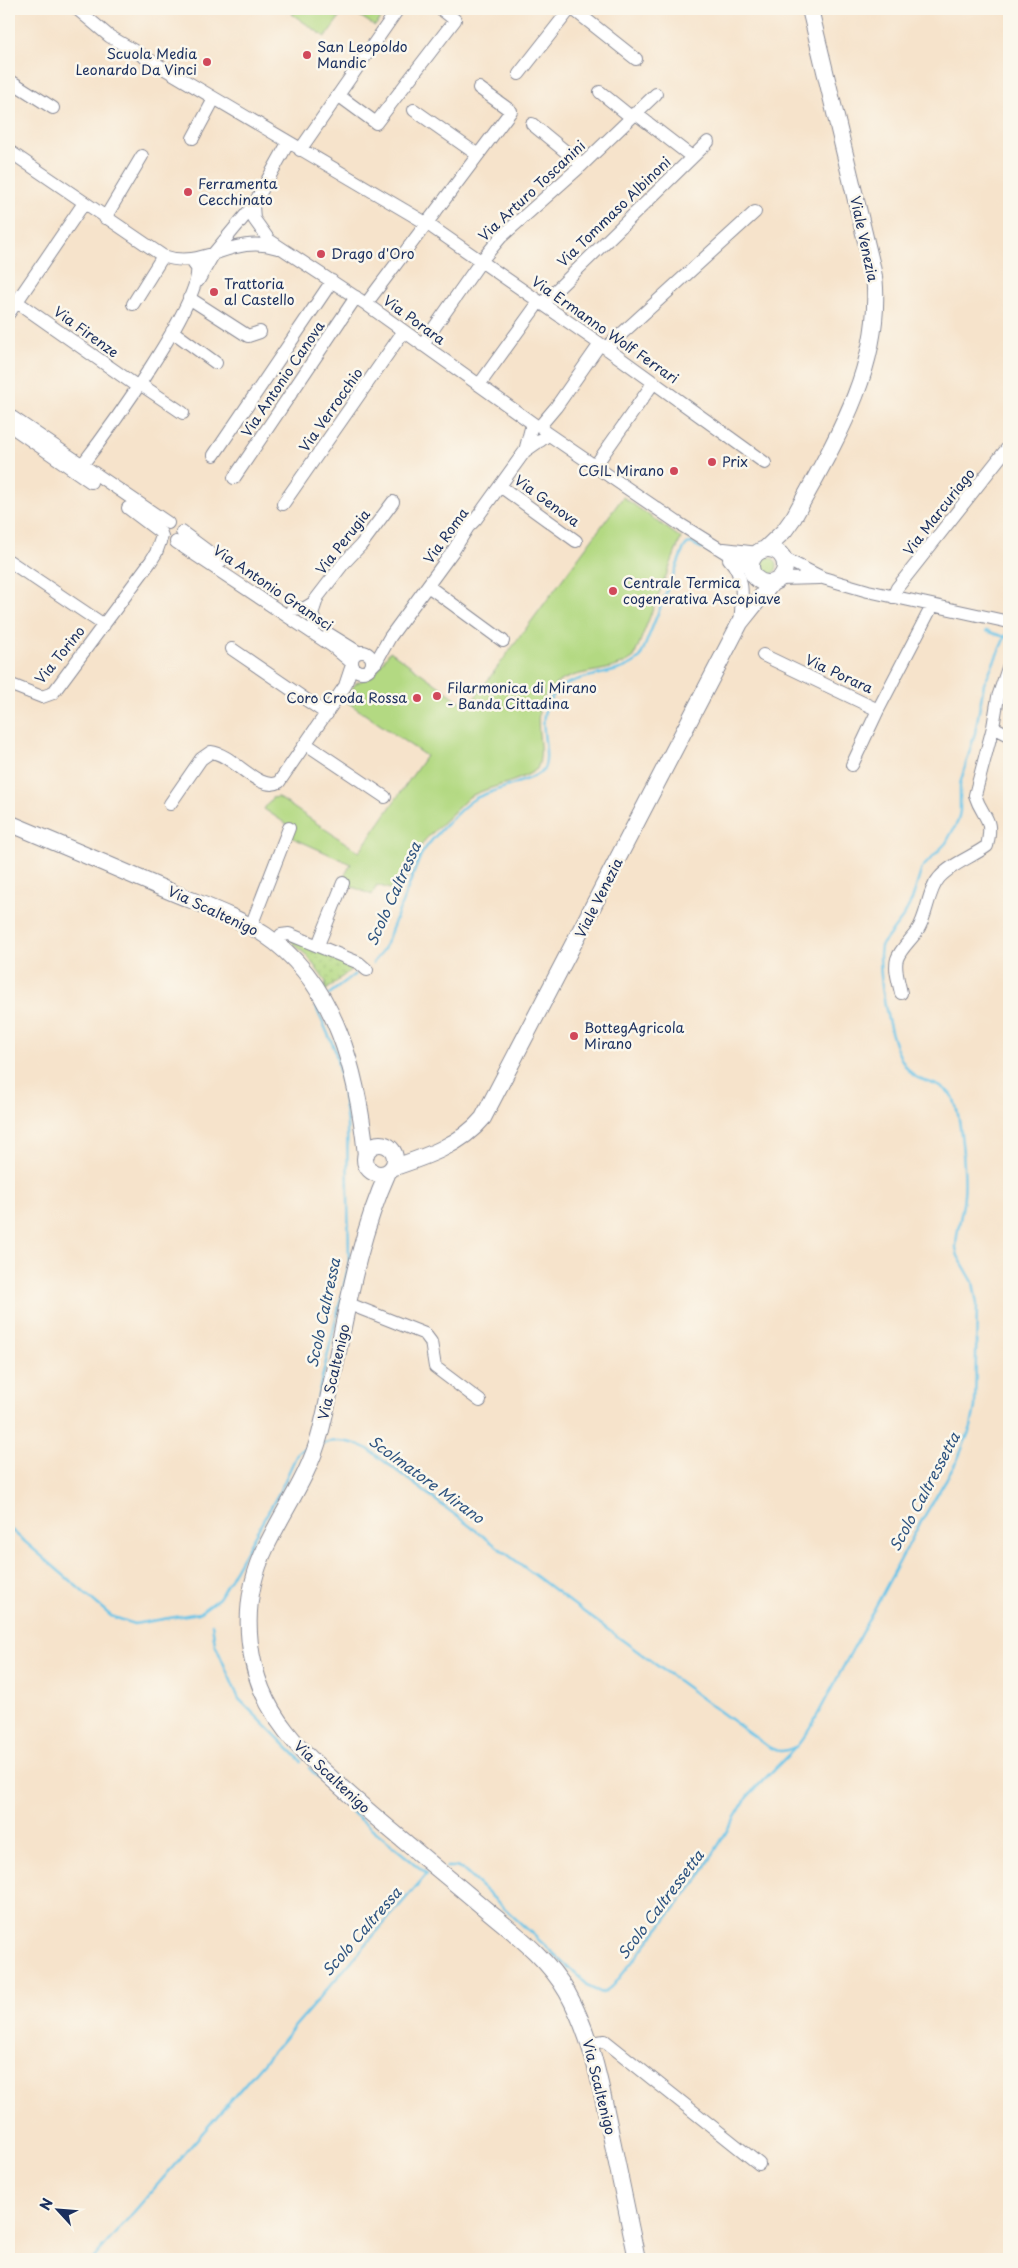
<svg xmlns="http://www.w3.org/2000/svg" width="1018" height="2268" font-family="'Playpen Sans',sans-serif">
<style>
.grass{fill:url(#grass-dots);stroke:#678470}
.green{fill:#b3d982;stroke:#678470}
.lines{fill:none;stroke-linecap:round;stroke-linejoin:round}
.stream{stroke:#6ac4e8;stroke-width:2.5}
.minor-casing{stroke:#888994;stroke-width:14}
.major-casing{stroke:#888994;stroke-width:18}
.minor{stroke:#fff;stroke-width:12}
.major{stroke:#fff;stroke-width:16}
.poi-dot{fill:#d1495b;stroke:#fbf7ec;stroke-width:2}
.labels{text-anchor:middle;stroke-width:5;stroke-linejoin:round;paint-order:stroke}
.poi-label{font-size:14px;fill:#1b2f5e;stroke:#fbf7ec;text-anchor:start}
.street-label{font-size:14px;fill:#1b2f5e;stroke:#fbf7ec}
.water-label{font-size:15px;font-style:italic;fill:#2f5480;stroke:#fbf7ec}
</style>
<defs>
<pattern id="grass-dots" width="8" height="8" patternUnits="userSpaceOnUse" patternTransform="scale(1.25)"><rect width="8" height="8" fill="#b3d982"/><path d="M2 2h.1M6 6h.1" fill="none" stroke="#99bb73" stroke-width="1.8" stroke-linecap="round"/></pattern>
</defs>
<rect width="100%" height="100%" fill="#fbf7ec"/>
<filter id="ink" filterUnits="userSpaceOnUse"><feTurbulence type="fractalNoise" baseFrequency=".02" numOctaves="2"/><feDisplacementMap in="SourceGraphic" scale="10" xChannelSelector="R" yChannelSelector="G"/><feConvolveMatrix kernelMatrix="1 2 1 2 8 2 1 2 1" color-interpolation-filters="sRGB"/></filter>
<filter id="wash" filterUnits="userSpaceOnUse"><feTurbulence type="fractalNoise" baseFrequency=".0096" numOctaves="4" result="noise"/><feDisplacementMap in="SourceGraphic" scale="20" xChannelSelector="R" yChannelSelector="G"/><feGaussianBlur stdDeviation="1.12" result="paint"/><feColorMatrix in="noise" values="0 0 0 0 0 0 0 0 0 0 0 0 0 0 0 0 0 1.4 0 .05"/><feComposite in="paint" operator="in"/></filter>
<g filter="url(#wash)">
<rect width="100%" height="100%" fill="#f6e3cb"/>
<path class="grass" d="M288 938 354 967 324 992 326 982 308 957Z"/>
<path class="green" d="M296 9H326L339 18 325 37 292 14Z
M349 9H389L375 26Z
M623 497 681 538 634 657C605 680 558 662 541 704 533 725 546 752 537 769 516 784 491 785 469 797L425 840 419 849 399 892 377 885 372 895 341 882 351 864 291 837 294 829 264 809 272 798 278 797 359 852 426 756 344 700 356 683 374 675 390 651 468 707Z
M759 566a9 9 0 1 1 18 0a9 9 0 1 1-18 0Z"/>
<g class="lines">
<path class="stream" d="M986 631 1005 637
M373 963 384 949 420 857C426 844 464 804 476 798 498 788 521 784 542 772 553 757 538 728 546 708 562 666 612 683 640 658L684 548 687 544 691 543 710 552
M328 995 355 974
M312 1421 349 1264 347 1124 342 1085 335 1050 316 1007 317 1003
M324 1443C340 1438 354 1442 368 1449L573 1604 767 1746C778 1753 784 1752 795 1747
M9 1528 111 1616 134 1624 199 1613 219 1598 280 1491 298 1452 309 1447
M212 1624 215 1644 239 1699 301 1761
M446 1867H456L463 1870 591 1988 602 1993 613 1986 699 1878 747 1797 797 1746 810 1729 918 1527 957 1461 971 1427 975 1407 977 1304 973 1282 958 1256 956 1248C956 1230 963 1213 964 1195 966 1176 961 1117 954 1100 948 1085 929 1084 916 1077 890 1060 880 985 880 955L881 946 903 917 912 900 922 868 946 843 958 821 960 811V784L975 733 984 684 1009 628
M93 2259 427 1874 353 1813 309 1768"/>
</g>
</g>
<g filter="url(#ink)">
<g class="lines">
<defs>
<path id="minor" d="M77 9 109 36 426 223 606 348 765 463
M573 9 636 59
M519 74 570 9
M9 80 53 108
M600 92 631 117
M338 95 376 123 455 20 441 9
M414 110 478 155
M635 113 692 157
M532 124 582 165
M193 138 214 99
M300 150 398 9
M9 151 163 256C205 271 231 233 278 248
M253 206 254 219 269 240 366 304 535 425
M105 218 142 156
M198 281 214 253 253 206 288 143
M189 298 248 336 260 332
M17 302 138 387
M133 304 163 256
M366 304 511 111 479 88
M542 304 708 142
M9 313 84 203
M172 331 216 363
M422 345 481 261 501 237 582 165 656 94
M606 348 755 212
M140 384 183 413
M479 385 539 302
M9 415 168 523
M9 425 91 482
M540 426 556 407 600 344
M545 432 678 523 752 569
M525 451 531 428 535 425 540 426 545 432 544 438 540 441 532 440 529 436
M214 455 332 281
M82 465C106 434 202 302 197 268L191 260
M595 466 654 382
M234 478 356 297
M500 486 576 541
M283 504 403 332
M128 508 161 533
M182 532 221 561
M176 542 332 646 352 663
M724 549 758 553
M783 558 823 578 868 591 1009 622
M729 559C746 577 742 600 740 623
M9 561 104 625
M779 579 820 578
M428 586 503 641
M893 597 897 588 1009 446
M292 609 305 608 313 603 343 564 361 545 393 502
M316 625 312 614 317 599
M329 634 358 652
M232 649 327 714
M352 662a10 10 0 1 1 20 0a10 10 0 1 1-20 0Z
M763 655 878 710 932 606
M370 668 376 662 390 637 453 551 468 527 476 519 525 451 538 442
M9 684 42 697 53 693 151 561 156 553 162 536
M993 727 1009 735
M306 744 385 797
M852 765 878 710
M170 804 201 759 211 752C233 754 259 793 279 782L345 686 352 665
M251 926 289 828
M276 943 281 935 289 934 359 963 367 970
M318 945 343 883
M901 993C899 983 894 969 897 959 900 949 912 939 917 931 928 915 927 892 939 878 951 864 972 857 987 846 994 816 983 820 975 795L993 727 998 697 1009 665
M349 1304 425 1334 431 1342 435 1367 480 1401
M589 2043 605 2041 759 2164"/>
<path id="major" d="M751 566a17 17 0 1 1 34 0a17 17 0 1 1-34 0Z
M764 550 784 531 794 517C833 445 879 372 875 288 875 275 871 262 868 250L810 9
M9 823C62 845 116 868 169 891 202 905 236 916 265 935 337 983 358 1076 366 1155
M365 1159a15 15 0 1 1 30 0a15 15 0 1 1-30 0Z
M392 1168C425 1157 461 1145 483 1118L740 623 772 583
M388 1172C351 1254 342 1347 320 1434 309 1476 284 1509 266 1547 237 1607 245 1679 286 1731 306 1757 333 1780 358 1802 399 1838 442 1872 483 1907 514 1933 547 1957 567 1992 591 2035 600 2082 610 2130 619 2173 628 2216 637 2259"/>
</defs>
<use href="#minor" class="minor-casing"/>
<use href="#major" class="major-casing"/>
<use href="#minor" class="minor"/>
<use href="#major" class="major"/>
</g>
</g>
<g class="poi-dot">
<circle cx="307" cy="55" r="5"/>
<circle cx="207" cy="62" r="5"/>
<circle cx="188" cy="192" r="5"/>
<circle cx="321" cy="254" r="5"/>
<circle cx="214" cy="292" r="5"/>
<circle cx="712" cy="462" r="5"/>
<circle cx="674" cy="471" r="5"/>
<circle cx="613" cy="591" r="5"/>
<circle cx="437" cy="696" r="5"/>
<circle cx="417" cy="698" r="5"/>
<circle cx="574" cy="1036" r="5"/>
</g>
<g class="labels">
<g class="poi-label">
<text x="317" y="52">San Leopoldo<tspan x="317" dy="16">Mandic</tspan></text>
<text x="197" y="59" text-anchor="end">Scuola Media<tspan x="197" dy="16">Leonardo Da Vinci</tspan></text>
<text x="198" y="189">Ferramenta<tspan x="198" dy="16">Cecchinato</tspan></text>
<text x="331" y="259">Drago d'Oro</text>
<text x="224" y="289">Trattoria<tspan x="224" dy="16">al Castello</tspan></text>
<text x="722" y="467">Prix</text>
<text x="664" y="476" text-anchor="end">CGIL Mirano</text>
<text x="623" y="588">Centrale Termica<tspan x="623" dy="16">cogenerativa Ascopiave</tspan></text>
<text x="447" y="693">Filarmonica di Mirano<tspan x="447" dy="16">- Banda Cittadina</tspan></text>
<text x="407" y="703" text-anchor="end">Coro Croda Rossa</text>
<text x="584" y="1033">BottegAgricola<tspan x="584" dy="16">Mirano</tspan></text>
</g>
<g class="street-label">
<text transform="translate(532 191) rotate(-43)" y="5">Via Arturo Toscanini</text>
<text transform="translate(614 212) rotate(-44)" y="5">Via Tommaso Albinoni</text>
<text transform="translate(864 239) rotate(78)" y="5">Viale Venezia</text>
<text transform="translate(414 320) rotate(36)" y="5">Via Porara</text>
<text transform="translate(605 330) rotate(35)" y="5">Via Ermanno Wolf Ferrari</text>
<text transform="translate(86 332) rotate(36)" y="5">Via Firenze</text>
<text transform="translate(283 379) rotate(-56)" y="5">Via Antonio Canova</text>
<text transform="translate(331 410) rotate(-55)" y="5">Via Verrocchio</text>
<text transform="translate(547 501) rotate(36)" y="5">Via Genova</text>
<text transform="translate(939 512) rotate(-52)" y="5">Via Marcuriago</text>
<text transform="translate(446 536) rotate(-54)" y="5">Via Roma</text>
<text transform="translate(343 542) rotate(-52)" y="5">Via Perugia</text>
<text transform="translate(273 588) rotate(34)" y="5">Via Antonio Gramsci</text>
<text transform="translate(60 655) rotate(-51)" y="5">Via Torino</text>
<text transform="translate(839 674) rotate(25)" y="5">Via Porara</text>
<text transform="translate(599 898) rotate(-63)" y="5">Viale Venezia</text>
<text transform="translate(213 911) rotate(25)" y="5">Via Scaltenigo</text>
<text transform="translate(334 1372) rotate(-77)" y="5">Via Scaltenigo</text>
<text transform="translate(332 1777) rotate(43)" y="5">Via Scaltenigo</text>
<text transform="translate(599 2087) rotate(76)" y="5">Via Scaltenigo</text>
</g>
<g class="water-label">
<text transform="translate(394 894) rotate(-66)" y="5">Scolo Caltressa</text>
<text transform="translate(324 1313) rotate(-78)" y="5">Scolo Caltressa</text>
<text transform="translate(426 1480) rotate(36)" y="5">Scolmatore Mirano</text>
<text transform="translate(925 1492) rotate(-62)" y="5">Scolo Caltressetta</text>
<text transform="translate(661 1905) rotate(-53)" y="5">Scolo Caltressetta</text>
<text transform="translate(362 1932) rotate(-49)" y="5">Scolo Caltressa</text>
</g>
</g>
<rect width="1018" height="2268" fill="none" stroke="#fbf7ec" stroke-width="30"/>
<g transform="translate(58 2210) rotate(296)" stroke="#fbf7ec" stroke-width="4" paint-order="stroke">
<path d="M0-4L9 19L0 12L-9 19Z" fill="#1b2f5e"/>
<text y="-8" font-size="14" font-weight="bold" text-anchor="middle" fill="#1b2f5e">N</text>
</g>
</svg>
